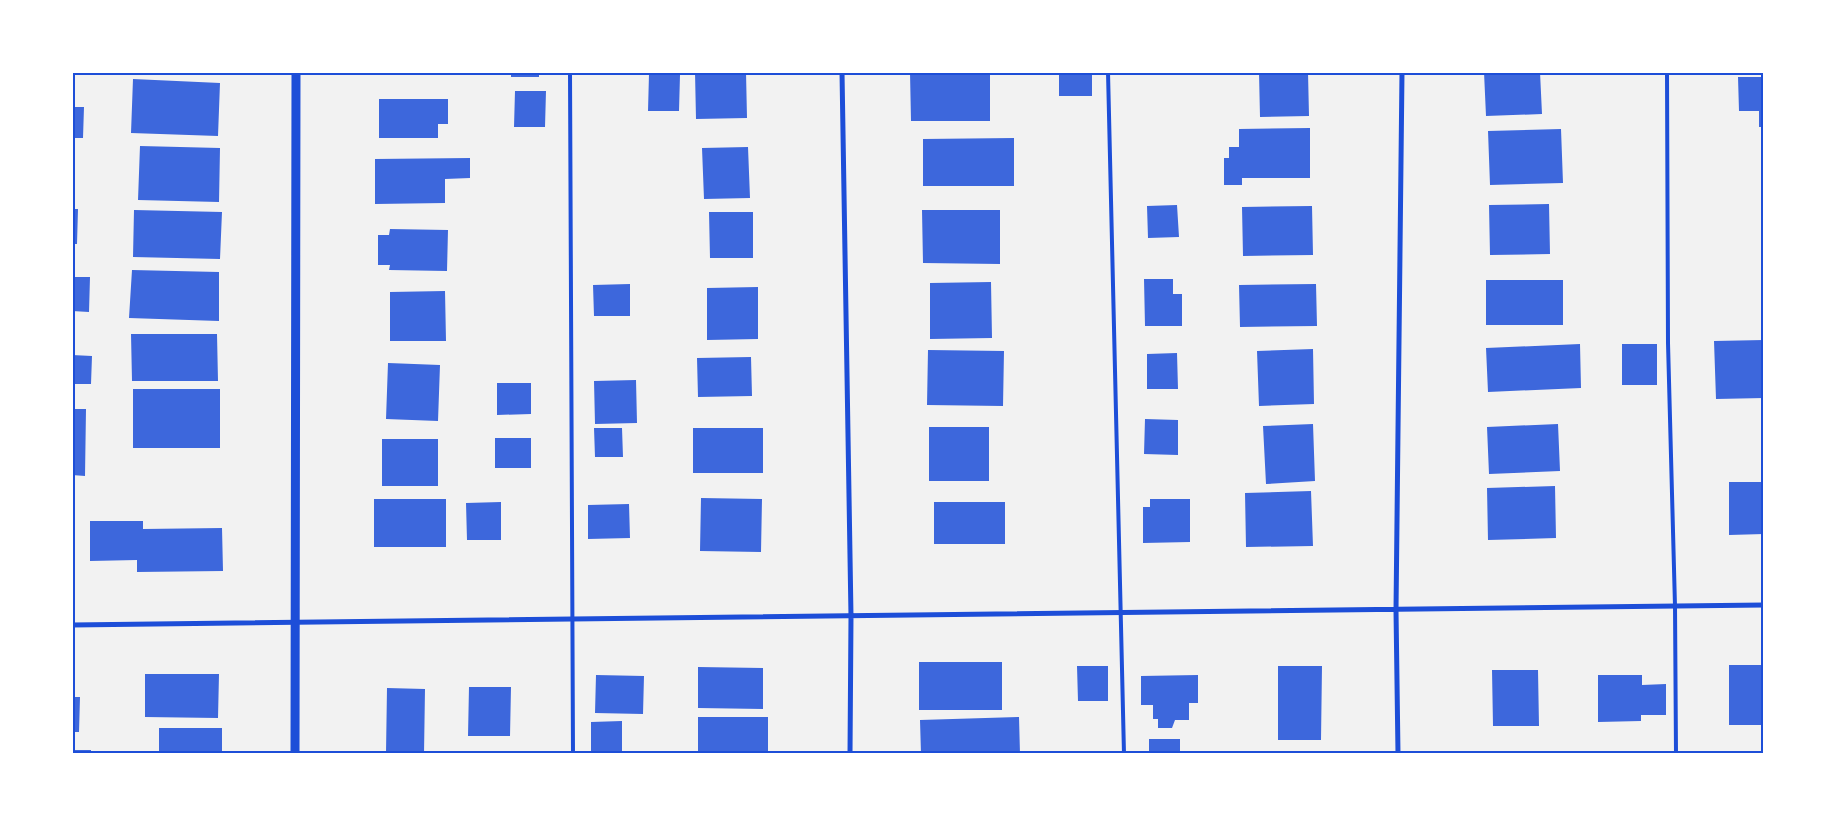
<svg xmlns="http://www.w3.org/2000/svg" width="1836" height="826" font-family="Jost,sans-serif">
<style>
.building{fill:#3d67dc}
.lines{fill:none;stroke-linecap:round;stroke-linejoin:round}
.service{stroke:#1d4ed8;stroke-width:4}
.minor{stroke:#1d4ed8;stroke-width:5}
.tertiary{stroke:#1d4ed8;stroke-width:9}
.neatline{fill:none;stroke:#1d4ed8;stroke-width:2}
</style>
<rect width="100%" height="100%" fill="#f2f2f2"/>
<path class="building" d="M511 72H539V77H511Z
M695 72H746L747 118 696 119Z
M910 72H990V121H911Z
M1059 72H1092V96H1059Z
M1259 72H1308L1309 116 1260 117Z
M1484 72H1540L1542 114 1486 116Z
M649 74 680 75 679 111H648Z
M1738 77H1764V127H1759V111H1739Z
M133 79 220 83 218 136 131 133Z
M515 91H546L545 127H514Z
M379 99H448V124H438V138H379Z
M72 107H84L83 138H72Z
M1310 128V178H1242V185H1224V158H1229V147H1239V129Z
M1561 129 1563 183 1490 185 1488 131Z
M1014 138V186H923V139Z
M140 146 220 148 219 202 138 200Z
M748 147 750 198 704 199 702 148Z
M470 158V178L445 179V203L375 204V159Z
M1549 204 1550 254 1490 255 1489 205Z
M1177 205 1179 237 1148 238 1147 206Z
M1312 206 1313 255 1243 256 1242 207Z
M72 209H78L77 244H72Z
M134 210 222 212 220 259 133 257Z
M922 210H1000V264L923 263Z
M709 212H753V258H710Z
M390 229 448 230 447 271 389 270 390 265H378V235H389Z
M132 270 219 272V321L129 318Z
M72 277H90L89 312 72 311Z
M1144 279H1173V294H1182V326H1145Z
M1486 280H1563V325H1486Z
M991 282 992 338 930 339V283Z
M630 284V316H594L593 285Z
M1316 284 1317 326 1240 327 1239 285Z
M758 287V339L707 340V288Z
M445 291 446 341H390V292Z
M131 334H217L218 381H132Z
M1764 340V398L1716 399 1714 341Z
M1580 344 1581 388 1488 392 1486 348Z
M1622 344H1657V385H1622Z
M1313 349 1314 404 1259 406 1257 351Z
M928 350 1004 351 1003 406 927 405Z
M1177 353 1178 389H1147V354Z
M72 355 92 356 91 384H72Z
M751 357 752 396 698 397 697 358Z
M388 363 440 365 438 421 386 419Z
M636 380 637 423 595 424 594 381Z
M497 383H531V414L497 415Z
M133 389H220V448H133Z
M72 409H86L85 476 72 475Z
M1145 419 1178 420V455L1144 454Z
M1313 424 1315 481 1266 484 1263 426Z
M1558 424 1560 471 1489 474 1487 427Z
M929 427H989V481H929Z
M594 428H622L623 457H595Z
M693 428H763V473H693Z
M495 438H531V468H495Z
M382 439H438V486H382Z
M1729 482H1764V534L1729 535Z
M1555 486 1556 538 1488 540 1487 488Z
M1311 491 1313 546 1246 547 1245 493Z
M701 498 762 499 761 552 700 551Z
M374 499H446V547H374Z
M1150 499H1190V542L1143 543V507H1150Z
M501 502V540H467L466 503Z
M934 502H1005V544H934Z
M629 504 630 538 588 539V505Z
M90 521H143V529L222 528 223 571 137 572V560L90 561Z
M919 662H1002V710H919Z
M1729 665H1764V725H1729Z
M1077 666H1108V701H1078Z
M1278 666H1322L1321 740H1278Z
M698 667 763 668V709L698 708Z
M1492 670H1538L1539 726H1493Z
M145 674H219L218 718 145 717Z
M596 675 644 676 643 714 595 713Z
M1198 675V703H1189V720H1175L1172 728H1158V719H1153V705H1141V676Z
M1598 675H1642V685L1666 684V715H1641V721L1598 722Z
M469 687H511L510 736H468Z
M387 688 425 689 424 754 386 753Z
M72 697H80L79 732H72Z
M698 717H768V754H698Z
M1019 717 1020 754H921L920 720Z
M622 721V752H591V722Z
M159 728H222V754H159Z
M1149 739H1180V754H1149Z
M72 750H91V754H72Z"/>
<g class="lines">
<path class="service" d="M570 72 573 754
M1108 72 1124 754
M1667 72 1668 343 1675 606 1676 754"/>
<path class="minor" d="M842 72 851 616 850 754
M72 625 1764 605
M1398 754 1396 610 1402 72"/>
<path class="tertiary" d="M295 754 296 72"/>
</g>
<rect width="1836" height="826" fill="none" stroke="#ffffff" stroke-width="148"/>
<rect x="74" y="74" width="1688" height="678" class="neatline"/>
</svg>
